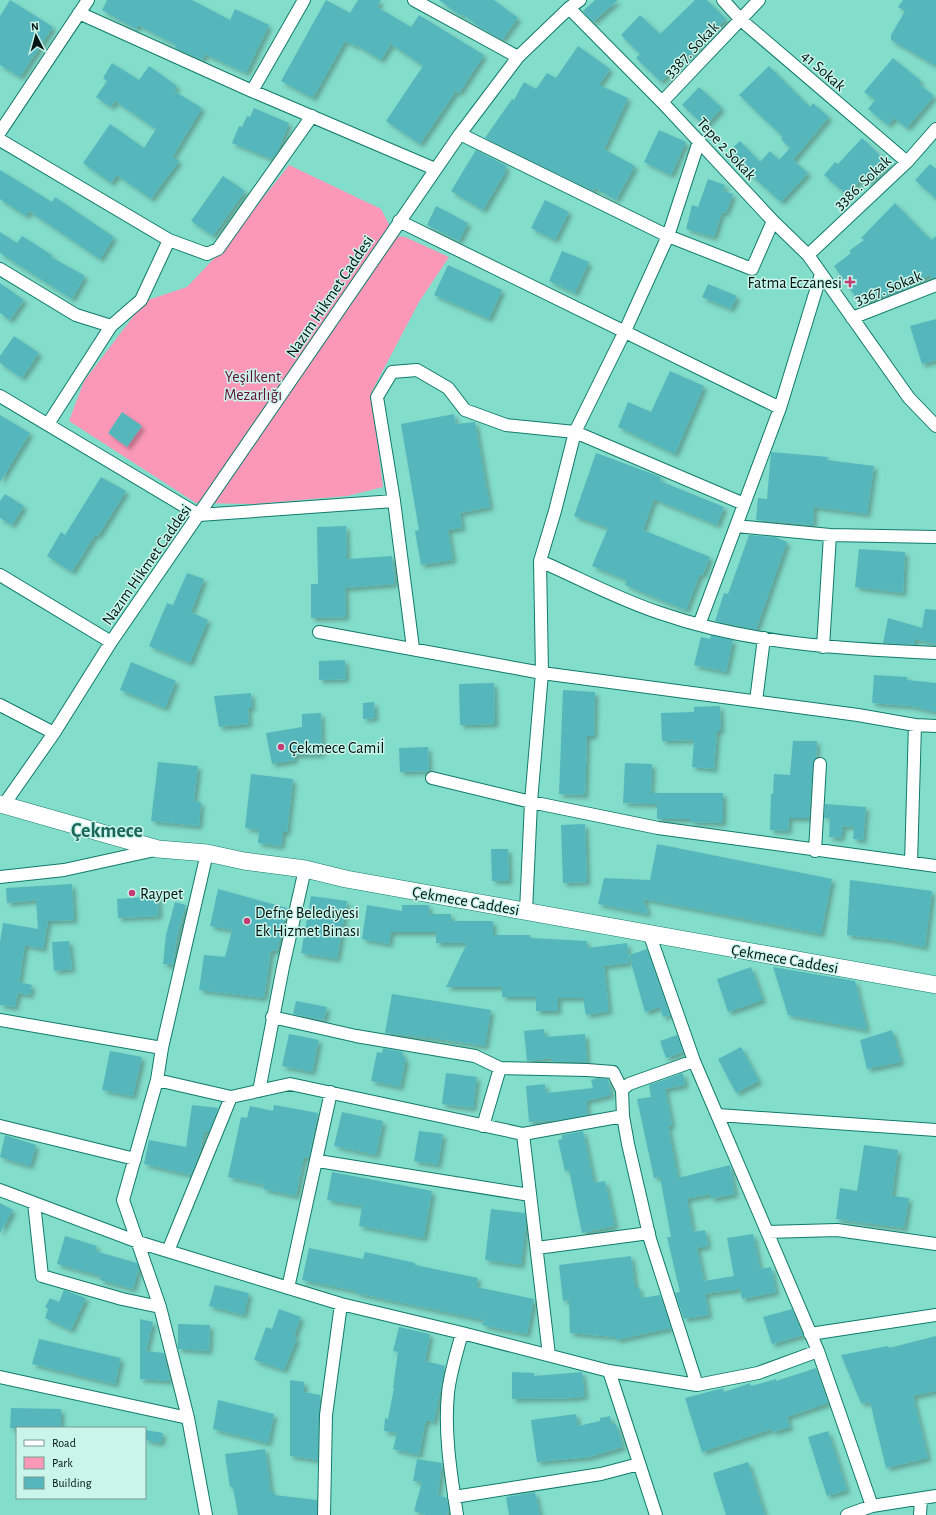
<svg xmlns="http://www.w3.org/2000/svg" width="936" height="1515" font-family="'Alegreya Sans',sans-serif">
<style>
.green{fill:#fb98b8}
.building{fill:#55b7bb;filter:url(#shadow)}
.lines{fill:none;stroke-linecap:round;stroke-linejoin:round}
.minor-casing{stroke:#117b6b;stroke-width:14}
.secondary-casing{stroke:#117b6b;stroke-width:18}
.minor{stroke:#fff;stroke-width:12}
.secondary{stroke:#fff;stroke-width:17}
.poi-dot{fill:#c53b74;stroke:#caf5eb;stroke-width:1.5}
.labels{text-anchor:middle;stroke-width:3;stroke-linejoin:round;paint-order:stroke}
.street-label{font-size:16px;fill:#001410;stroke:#caf5eb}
.poi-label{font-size:16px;fill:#001410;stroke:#caf5eb;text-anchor:start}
.park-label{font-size:16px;fill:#611134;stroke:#caf5eb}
.district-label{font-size:20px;font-weight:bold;fill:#1c6559;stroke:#caf5eb}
</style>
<defs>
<filter id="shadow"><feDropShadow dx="3.5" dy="3.5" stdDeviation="2" flood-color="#0004"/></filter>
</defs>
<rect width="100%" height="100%" fill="#83ddcb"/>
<path class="green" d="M289 165 381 209 395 236 405 237 449 257 419 302 371 393 383 487 347 496 253 504 196 503 69 421 84 381 145 301 187 287 221 251Z"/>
<path class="building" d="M10 0 53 27 20 77 0 65V16Z
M107 0H192L230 20 235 9 269 25 246 73 205 54 202 60 175 48 176 45 138 25 136 29 102 10Z
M326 0 350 13 358 0H381L377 7 411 27 419 15 484 55 459 93 456 91 420 144 386 121 423 66 391 44 381 60 356 45 355 46 345 41 313 98 281 81Z
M439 0H494L518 18 502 40 481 28 462 14 461 16Z
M595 0H618L593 22 583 11Z
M695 0H707L726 19 686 58 685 56 661 82 636 58 640 54 621 35 640 15 660 34Z
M903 0H936V66L891 40V35L905 11 898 7Z
M578 46 610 69 599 85 628 98 604 149 635 166 616 200 595 188 593 191 485 138 512 99 514 100 524 82 536 89 547 73 556 78Z
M893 58 921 81 919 84 934 96 907 128 894 118 888 125 868 109 875 100 864 92Z
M112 63 139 80 149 66 177 86 174 91 202 108 173 156 179 161 151 199 117 175 111 183 83 163 110 124 144 148 156 129 115 101 111 107 96 97 107 81 103 78Z
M769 66 810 107 813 103 829 117 793 160 808 173 781 202 742 167 741 168 727 153 740 141 760 162 770 151 779 160 790 148 781 139 783 137 739 95Z
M699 87 722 108 705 126 682 105Z
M254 108 289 123 277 153 272 159 232 143 239 126 242 127 247 116 250 117Z
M659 130 686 142 671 175 644 162Z
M862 138 888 163 870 182 864 176 847 195 824 175 835 162 838 164Z
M476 150 507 166 504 170 506 171 483 210 451 191Z
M930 164 936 169V199L915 180Z
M0 170 52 202 55 197 114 237 100 259 29 211 26 216 0 199Z
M223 176 245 191 213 236 191 221Z
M708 179 725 185 723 191 733 194 726 213 722 212 714 237 686 229 692 205 698 207Z
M545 200 569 212 555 240 531 228Z
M895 203 931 240 936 236V278H932L929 275 911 287 877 298 862 306 834 266 851 253 849 251 864 240 861 238Z
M436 206 468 223 459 241 427 225Z
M0 232 17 243 22 236 52 255 51 257 85 276 72 299 0 253Z
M562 251 589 262 575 293 549 281Z
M448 265 502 290 489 319 434 295Z
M0 283 24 300 10 320 0 313Z
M708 284 737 296 731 309 702 297Z
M936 319V360L922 364 910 326Z
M14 336 39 353 22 378 0 363V356Z
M670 371 704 386 675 454 618 427 628 402 651 412Z
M122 412 142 426 127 447 108 433Z
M454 414 456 424 475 422 490 507 460 513 462 528 448 530 453 560 421 565 415 531 419 530 401 424Z
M0 415 30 433 0 482Z
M771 452 828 457 827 460 874 466 867 514 814 507 813 525 756 520 758 498 767 499Z
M596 453 661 477 660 481 724 507 717 525 654 499 643 530 710 557 703 575 700 574 686 610 625 585 627 580 592 566 608 528 574 516Z
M101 477 126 491 98 536 95 535 72 572 47 556 61 532 65 535Z
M5 494 24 506 12 525 0 518V501Z
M346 526 347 559 392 556 395 584 345 588 346 617 311 618V584H318L317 527Z
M749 535 775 537 787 542 756 630 715 621 724 593 728 594Z
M859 549 905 552 903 593 855 587Z
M187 573 204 579 191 612 208 620 190 663 149 646 167 603 173 605Z
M925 609 936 610V644L915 639V645L883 643 888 618 922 628Z
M711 635 733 640 726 672 694 665 701 637 710 639Z
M345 660 346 679 319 680V661Z
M131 662 176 681 165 708 120 690Z
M874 675 907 677V680L936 683V712L911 706 872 703Z
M494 683 495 724 460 725 459 684Z
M563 690 595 692 594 736H587L585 795 559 794Z
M251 693 252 708H248L249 724 219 727 214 696Z
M374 702 375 718 363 719V703Z
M720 706 721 731H717L714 769 692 767 694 740 662 741 661 713 694 712V707Z
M321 713 322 754 294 755 295 760 272 764 266 733 302 727V714Z
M793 741H817L816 758 813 764 809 818H789L788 831 770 830 771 794H773L774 774 790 775Z
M428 747 429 771 400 772 399 748Z
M158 762 198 766 194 801 201 802 199 826 151 821Z
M625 763 652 764 651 793H723V823L690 822V819H657V804L623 803Z
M251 774 293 779 287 832H283L281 846 258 843 259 830 245 828Z
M825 804 866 807 863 840 853 839 854 827 843 826 841 838 829 837 830 818H824Z
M585 824 587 882 563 883 561 825Z
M657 844 832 879 821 934 644 899 648 914 598 904 604 878 650 880Z
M491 849H508L509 881H492Z
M850 880 932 891 925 947 890 940 847 935Z
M72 884 74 920 48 921 43 949 25 945 19 982 32 985 30 995 18 993 15 1007 0 1005V942L3 923 38 929 36 900 7 903 6 888Z
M218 889 287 908 277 951 271 950 264 998 199 990 204 955 225 957 232 930 210 926Z
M158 896 159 916 118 918 117 899Z
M311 896 347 901 337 959 301 953Z
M175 902 186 905 177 937 173 965 163 964 166 935Z
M367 905 402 911V905H429V914H451V921H493V935H530V938L587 941V948L627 943 629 963 604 966 609 1011 586 1015 583 998H558V1011H536V997H502V987H446L467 943H436V932H391L389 944 362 939Z
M69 941 72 969 54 971 52 942Z
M647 949 670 1015 663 1017 660 1007 645 1012 629 955Z
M751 967 763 1000 728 1012 717 979Z
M773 967 855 981 867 1030 788 1015Z
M392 994 491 1010 485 1046 439 1039 385 1033Z
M296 1001 327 1007 324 1020 293 1014Z
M544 1029 545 1037 585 1034 587 1062H552V1058L527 1061 524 1031Z
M892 1030 901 1062 867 1069 860 1040Z
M289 1034 319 1040 312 1072 282 1066Z
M677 1035 683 1052 666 1058 660 1041Z
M741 1047 759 1081 736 1093 718 1059Z
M383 1048 403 1052 402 1057 406 1058 400 1087 371 1081 377 1052 382 1053Z
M110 1051 142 1057 133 1096 102 1090Z
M446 1073 477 1077 473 1108 442 1104Z
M683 1073 685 1085 665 1089 672 1125 668 1126 678 1178 730 1165 735 1194 711 1199 710 1194 687 1199 693 1232 705 1230 708 1246 697 1248 704 1281 734 1276 727 1238 753 1234 760 1269 771 1267 776 1292 742 1299 740 1289 705 1294 709 1315 684 1319 675 1293 680 1292 667 1237H671L660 1177 654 1178 637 1099 651 1097 649 1085Z
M598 1078 608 1079 611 1095 586 1101 588 1115 560 1120 529 1122 526 1086 545 1084 546 1093 593 1088 591 1080Z
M192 1105 218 1108 209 1132 204 1131 200 1152 191 1175 144 1164 149 1140 186 1147Z
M274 1105 318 1113 309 1158 304 1157 296 1196 263 1189 264 1185 228 1177 241 1117 247 1118 250 1106 273 1111Z
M342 1112 383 1121 376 1155 334 1146Z
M419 1131 443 1134 438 1165 414 1161Z
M583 1131 594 1183 605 1181 615 1226 582 1233 569 1170 565 1171 558 1140 562 1139V1135Z
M5 1135 36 1145 30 1166 0 1157Z
M864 1145 898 1150 892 1196 909 1198 904 1228 836 1219 840 1188 857 1191Z
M332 1172 432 1191 424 1238 359 1226 362 1206 327 1200Z
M0 1203 13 1210 0 1233Z
M491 1209 525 1213 526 1224 521 1265 485 1260Z
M65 1236 97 1246 95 1251 137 1263 139 1268 133 1289 100 1280 101 1276 57 1264Z
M309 1248 363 1259 365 1252 415 1263V1265L478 1278 476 1287 534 1299 527 1334 482 1325 484 1320 356 1293V1291L302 1280Z
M631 1256 635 1287H639L641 1298 660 1295 671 1328 616 1340 615 1337 570 1333 569 1300 563 1301 559 1265Z
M215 1285 249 1293 244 1315 209 1306Z
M64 1290 86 1298 71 1330 45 1318 48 1309 45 1307 50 1298 59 1302Z
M279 1309 301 1317 294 1337 297 1338 284 1370 254 1360 266 1327 272 1329Z
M792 1309 803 1335 772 1344 763 1317Z
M140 1319 153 1322 146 1351 164 1353 170 1381 140 1379Z
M178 1324 210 1325 209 1351 178 1349Z
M399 1327 430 1334 425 1361 445 1366 434 1422 426 1420 419 1455 393 1449 397 1433 384 1431 385 1418 388 1419 394 1388H393L398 1352 393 1351Z
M936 1336V1391L913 1396 928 1458 886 1468 870 1402 861 1403 841 1355 888 1346 889 1348Z
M39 1339 121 1358 115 1384 32 1364Z
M816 1368 828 1403 787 1417 790 1427 773 1432 772 1429 702 1452 685 1398 723 1388 724 1392 750 1383 751 1386 776 1379V1381Z
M512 1372 534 1373V1376L582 1372 585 1396 574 1398 512 1399Z
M290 1380 304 1382V1392L320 1395 318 1460 290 1456Z
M218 1400 274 1414 268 1443 213 1429Z
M11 1408 61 1409V1428H10Z
M576 1414 578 1426 600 1421V1418L610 1416 612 1425 616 1424 623 1447 589 1457 537 1462 531 1420Z
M145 1430 163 1433 161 1443 145 1440Z
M828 1431 847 1490 827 1496 808 1437Z
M265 1449 271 1492H274V1495L317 1500V1515H238L233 1487H230L225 1454Z
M417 1459 442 1463 438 1495 447 1498 449 1510 447 1515H426L414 1511 422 1482 413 1481Z
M748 1462 765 1515H726L713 1473Z
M535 1492 540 1515H509L506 1497Z"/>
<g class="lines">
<defs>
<path id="minor" d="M414 0 518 57
M723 0 741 20 907 162
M569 8 662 102 773 221 808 255 909 398 936 426
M79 13 252 91 435 169
M252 91 304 0
M662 102 759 0
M0 132 88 0
M460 134 668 236 752 269 773 221
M0 140 169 240 207 254 218 249 312 116
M399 221 780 408
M808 255 907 162 936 129
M0 269 76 315 111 326 141 300 169 240
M852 318 936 285
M0 396 199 515 394 501 413 648
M48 424 111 326
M394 501 377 397 392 372 417 370 448 388 465 410 506 425 575 432 744 504
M736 526 830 535 936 537
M540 561C579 578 620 600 660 613 749 644 843 649 936 653
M0 575 111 642
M699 625 780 408 821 274
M319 632 542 673 858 715 915 725 936 726
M823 647 830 535
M756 701 764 638
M0 705 54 733
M432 778 531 802 658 828 936 866
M3 806 54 733 111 642 460 134 518 57 569 8 580 0
M815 851 820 764
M911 863 915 725
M0 877 64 870 155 850
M526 911 531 802 542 673 540 561 555 511 575 432 624 333 668 236 699 141
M649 933 694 1061 818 1351 872 1506
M272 1017 356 1036 475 1056 500 1068 587 1070 613 1072 622 1090 623 1116 628 1144 650 1239 697 1385
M0 1020 162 1048
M157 1080 231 1097 290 1084 523 1134 623 1116
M622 1090 629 1084 694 1061
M259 1091 283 967 305 869
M718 1115 936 1130
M0 1126 135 1159
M483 1126 500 1068
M523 1134 549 1355
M318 1161 530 1195
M0 1190 138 1242 341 1304 462 1333 609 1371 697 1385 758 1373 818 1351
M34 1203 42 1276 122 1299 160 1307
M767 1232 837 1230 936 1244
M537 1248 649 1233
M168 1251 231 1097
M288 1288 331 1092
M810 1334 936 1315
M609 1371 656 1515
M0 1377 188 1418
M454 1497 601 1474 639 1464
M206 1515 188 1418 160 1307 123 1200 157 1080 162 1048 207 853
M324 1515 326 1415 341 1304
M457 1515C451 1475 444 1433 448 1393 450 1373 457 1352 462 1333
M847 1515 872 1506 936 1496
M920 1515 921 1499"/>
<path id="secondary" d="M0 804 158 849 207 853 244 861 305 869 346 879 936 985"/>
</defs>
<use href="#minor" class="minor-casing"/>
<use href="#secondary" class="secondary-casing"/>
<use href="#minor" class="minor"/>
<use href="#secondary" class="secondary"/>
</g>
<g class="poi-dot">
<path d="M848 276h4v4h4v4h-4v4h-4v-4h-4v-4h4z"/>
<circle cx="281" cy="747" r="4"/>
<circle cx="132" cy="893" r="4"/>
<circle cx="247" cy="921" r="4"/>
</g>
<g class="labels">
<g class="street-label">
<text transform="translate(691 49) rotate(-46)" y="6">3387. Sokak</text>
<text transform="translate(824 70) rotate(41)" y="6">41 Sokak</text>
<text transform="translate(727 148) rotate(47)" y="6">Tepe 2 Sokak</text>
<text transform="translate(862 182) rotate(-43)" y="6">3386. Sokak</text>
<text transform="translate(888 287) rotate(-21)" y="6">3367. Sokak</text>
<text transform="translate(329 296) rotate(-56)" y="6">Nazım Hikmet Caddesi</text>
<text transform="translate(146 564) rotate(-55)" y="6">Nazım Hikmet Caddesi</text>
<text transform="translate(466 900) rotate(10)" y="6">Çekmece Caddesi</text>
<text transform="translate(785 958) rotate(10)" y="6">Çekmece Caddesi</text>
</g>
<g class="poi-label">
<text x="842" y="288" text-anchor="end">Fatma Eczanesi</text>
<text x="289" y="753">Çekmece Camiİ</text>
<text x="140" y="899">Raypet</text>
<text x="255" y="918">Defne Belediyesi<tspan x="255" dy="18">Ek Hizmet Binası</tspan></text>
</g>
<g class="park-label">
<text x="253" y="382">Yeşilkent<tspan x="253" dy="18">Mezarlığı</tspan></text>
</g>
<g class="district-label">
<text x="107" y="837">Çekmece</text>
</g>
</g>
<rect x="16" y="1427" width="130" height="72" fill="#caf5eb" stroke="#799b93"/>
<rect x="24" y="1440" width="20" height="6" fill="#ffffff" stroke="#799b93"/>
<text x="52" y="1447" font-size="12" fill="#001410">Road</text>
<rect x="24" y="1457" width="20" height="12" fill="#fb98b8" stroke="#799b93"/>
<text x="52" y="1467" font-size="12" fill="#001410">Park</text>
<rect x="24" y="1477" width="20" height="12" fill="#55b7bb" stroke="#799b93"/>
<text x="52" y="1487" font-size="12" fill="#001410">Building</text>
<g transform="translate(36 36) rotate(354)" stroke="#caf5eb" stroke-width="3" paint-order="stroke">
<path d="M0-3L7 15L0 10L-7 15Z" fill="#001410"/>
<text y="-6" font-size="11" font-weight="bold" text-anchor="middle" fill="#001410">N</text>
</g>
</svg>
